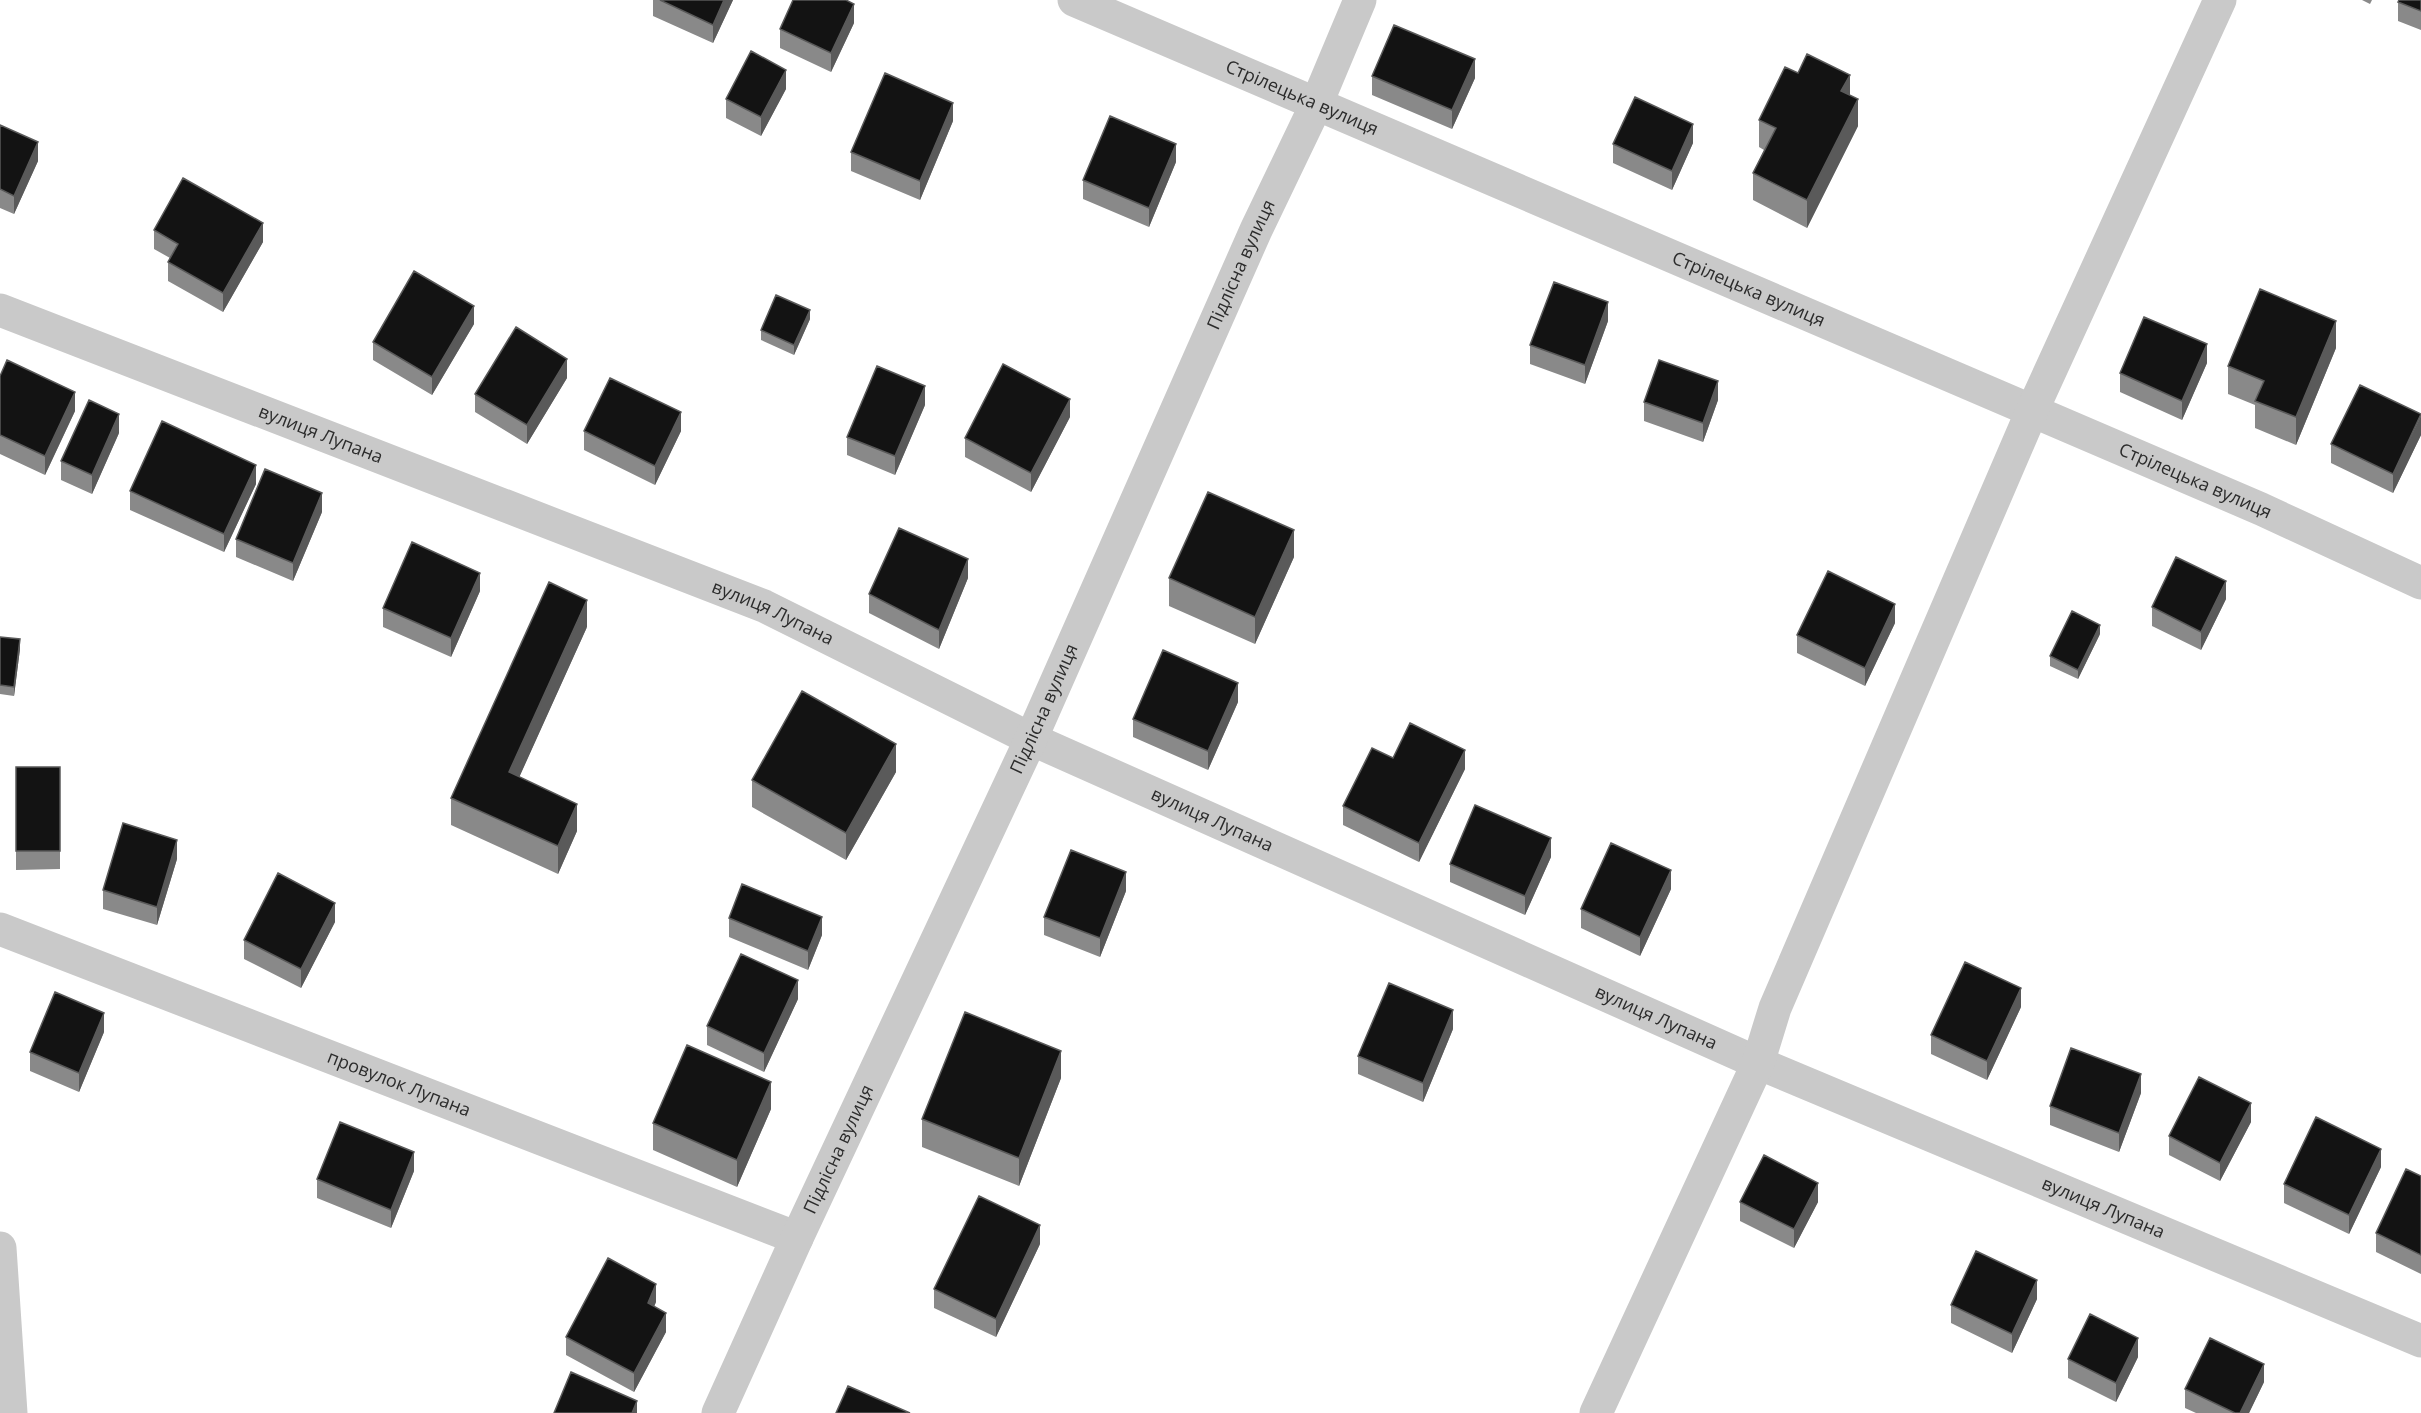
<svg xmlns="http://www.w3.org/2000/svg" width="2421" height="1413" font-family="'Open Sans',sans-serif">
<style>
.lines{fill:none;stroke-linecap:round;stroke-linejoin:round}
.minor{stroke:#c9c9c9;stroke-width:33}
.wall{fill:#898989}
.shaded-wall{fill:#5a5a5a}
.building{fill:#131313;stroke:#5a5a5a;stroke-width:1.5}
.labels{text-anchor:middle;stroke-width:6;stroke-linejoin:round;paint-order:stroke}
.street-label{font-size:18px;fill:#2c2c2c;stroke:#fff}
</style>
<rect width="100%" height="100%" fill="#fff"/>
<g class="lines">
<g class="minor">
<path id="s1" d="M1074 0 2261 509 2421 583"/>
<path id="s2" d="M0 310 764 606 1031 739 1758 1063 2421 1341"/>
<path id="s3" d="M0 929 797 1238"/>
<path d="M0 1248 11 1413"/>
<path id="s4" d="M718 1413 797 1238 1031 739 1256 230 1316 105 1360 0"/>
<path d="M1596 1413 1758 1063 1775 1008 2032 411 2220 0"/>
</g>
</g>
<path class="wall" d="M653 0H733L713 43 653 16Z
M2362 0H2372L2370 4Z
M2421 0V30L2398 21V2Z
M854 23 831 72 780 48V29Z
M1798 73 1850 95 1858 126 1807 228 1753 200V173L1764 150 1759 147V120Z
M1372 76 1475 78 1452 129 1372 95Z
M786 89 761 136 726 118V99Z
M953 121 920 200 851 171V152Z
M0 125 38 161 14 214 0 208Z
M1693 143 1672 190 1613 163V144Z
M1176 162 1149 227 1083 199V180Z
M154 230 263 242 223 312 168 281V262L170 258 154 249Z
M810 319 794 355 761 340V330Z
M1608 321 1585 384 1530 364V345Z
M474 324 432 395 373 360V342Z
M2336 348 2296 445 2255 428V405L2228 394V366Z
M2207 363 2182 420 2120 392V373Z
M0 376 75 411 45 475 0 454Z
M567 378 527 444 475 412V394Z
M1718 400 1703 442 1644 421V402Z
M925 405 895 475 847 455V437Z
M2421 414V435L2393 493 2331 463V444Z
M1070 417 1031 492 965 457V438Z
M584 431H681L655 485 584 450Z
M119 433 92 494 61 480V461Z
M256 484 224 552 130 510V491Z
M322 512 293 581 236 557V539Z
M1294 557 1255 644 1169 606V578Z
M968 578 939 649 869 613V594Z
M480 591 451 657 383 627V608Z
M2226 599 2201 650 2152 626V607Z
M1895 623 1865 686 1797 653V635Z
M587 627 519 777 577 831 558 874 451 825V798Z
M2100 634 2078 679 2050 666V656Z
M0 637 20 649 14 696 0 694Z
M1238 702 1208 770 1133 737V719Z
M1393 758 1465 769 1419 862 1343 825V806Z
M16 767H60V869L16 870Z
M896 772 846 860 752 807V780Z
M1551 857 1525 915 1450 882V864Z
M177 859 157 925 103 909V890Z
M1671 889 1640 956 1581 928V909Z
M1126 891 1100 957 1044 935V917Z
M729 918 822 935 808 970 729 937Z
M335 922 301 988 244 959V940Z
M798 999 764 1072 707 1045V1026Z
M2021 1007 1987 1080 1931 1054V1035Z
M1453 1029 1423 1102 1358 1074V1056Z
M104 1032 79 1092 30 1071V1052Z
M1061 1078 1019 1186 922 1147V1119Z
M2141 1093 2119 1152 2050 1125V1106Z
M771 1109 737 1187 653 1150V1123Z
M2251 1122 2220 1181 2169 1155V1136Z
M2381 1167 2349 1234 2284 1203V1184Z
M414 1171 391 1228 317 1198V1179Z
M2421 1176V1274L2376 1252V1233Z
M1740 1202H1818L1794 1248 1740 1221Z
M1040 1244 996 1337 934 1308V1289Z
M2037 1299 2012 1353 1951 1323V1305Z
M656 1302 654 1306 666 1332 634 1392 566 1355V1337Z
M2138 1357 2116 1402 2068 1378V1359Z
M2264 1382 2249 1413H2196L2185 1408V1389Z"/>
<path class="shaded-wall" d="M724 0H733L713 43V25Z
M854 4V23L831 72V53Z
M1475 59V78L1452 129V110Z
M786 70V89L761 136V117Z
M1850 75V102L1841 91Z
M1858 99V126L1807 228V200Z
M953 103V121L920 200V181Z
M1693 124V143L1672 190V171Z
M38 142V161L14 214V196Z
M1176 144V162L1149 227V208Z
M263 223V242L223 312V293Z
M1608 302V321L1585 384V365Z
M474 306V324L432 395V377Z
M810 310V319L794 355V345Z
M2336 321V348L2296 445V417Z
M2207 344V363L2182 420V401Z
M567 359V378L527 444V425Z
M1718 381V400L1703 442V423Z
M925 386V405L895 475V456Z
M75 392V411L45 475V456Z
M1070 399V417L1031 492V473Z
M681 412V431L655 485V466Z
M119 414V433L92 494V475Z
M2421 416V435L2393 493V474Z
M256 465V484L224 552V534Z
M322 493V512L293 581V563Z
M1294 530V557L1255 644V617Z
M968 559V578L939 649V630Z
M480 573V591L451 657V638Z
M2226 581V599L2201 650V632Z
M587 600V627L509 800V772Z
M1895 604V623L1865 686V668Z
M2100 625V634L2078 679V670Z
M20 639V649L14 696V687Z
M1238 683V702L1208 770V751Z
M896 744V772L846 860V833Z
M1465 750V769L1419 862V843Z
M577 804V831L558 874V846Z
M1551 838V857L1525 915V896Z
M177 840V859L157 925V907Z
M1671 870V889L1640 956V937Z
M1126 872V891L1100 957V938Z
M335 903V922L301 988V969Z
M822 917V935L808 970V951Z
M798 980V999L764 1072V1053Z
M2021 988V1007L1987 1080V1061Z
M1453 1010V1029L1423 1102V1083Z
M104 1013V1032L79 1092V1073Z
M1061 1051V1078L1019 1186V1158Z
M2141 1074V1093L2119 1152V1133Z
M771 1082V1109L737 1187V1160Z
M2251 1103V1122L2220 1181V1163Z
M2381 1149V1167L2349 1234V1215Z
M414 1152V1171L391 1228V1210Z
M1818 1183V1202L1794 1248V1229Z
M1040 1225V1244L996 1337V1319Z
M2037 1280V1299L2012 1353V1334Z
M656 1284V1302L648 1321V1303Z
M666 1313V1332L634 1392V1373Z
M2138 1338V1357L2116 1402V1383Z
M2264 1364V1382L2249 1413H2240Z
M637 1401V1413H632Z"/>
<path class="building" d="M660 0H724L713 25Z
M793 0H846L854 4 831 53 780 29Z
M2399 0H2421V11L2398 2Z
M1394 25 1475 59 1452 110 1372 76Z
M751 51 786 70 761 117 726 99Z
M1807 54 1850 75 1841 91 1858 99 1807 200 1753 173 1776 128 1759 120 1785 67 1798 73Z
M885 73 953 103 920 181 851 152Z
M1635 97 1693 124 1672 171 1613 144Z
M1110 116 1176 144 1149 208 1083 180Z
M0 125 38 142 14 196 0 189Z
M183 178 263 223 223 293 168 262 178 244 154 230Z
M414 271 474 306 432 377 373 342Z
M1554 282 1608 302 1585 365 1530 345Z
M2260 289 2336 321 2296 417 2255 401 2264 381 2228 366Z
M776 295 810 310 794 345 761 330Z
M2144 317 2207 344 2182 401 2120 373Z
M516 327 567 359 527 425 475 394Z
M7 360 75 392 45 456 0 435V376Z
M1659 360 1718 381 1703 423 1644 402Z
M1003 364 1070 399 1031 473 965 438Z
M877 366 925 386 895 456 847 437Z
M610 378 681 412 655 466 584 431Z
M2360 385 2421 414 2393 474 2331 444Z
M89 400 119 414 92 475 61 461Z
M162 421 256 465 224 534 130 491Z
M265 469 322 493 293 563 236 539Z
M1208 492 1294 530 1255 617 1169 578Z
M899 528 968 559 939 630 869 594Z
M412 542 480 573 451 638 383 608Z
M2176 557 2226 581 2201 632 2152 607Z
M1828 571 1895 604 1865 668 1797 635Z
M549 582 587 600 509 772 577 804 558 846 451 798Z
M2072 611 2100 625 2078 670 2050 656Z
M0 637 20 639 14 687 0 685Z
M1163 650 1238 683 1208 751 1133 719Z
M802 691 896 744 846 833 752 780Z
M1410 723 1465 750 1419 843 1343 806 1372 748 1393 758Z
M16 767H60V851H16Z
M1475 805 1551 838 1525 896 1450 864Z
M123 823 177 840 157 907 103 890Z
M1611 843 1671 870 1640 937 1581 909Z
M1071 850 1126 872 1100 938 1044 917Z
M278 873 335 903 301 969 244 940Z
M742 884 822 917 808 951 729 918Z
M741 954 798 980 764 1053 707 1026Z
M1965 962 2021 988 1987 1061 1931 1035Z
M1389 983 1453 1010 1423 1083 1358 1056Z
M55 992 104 1013 79 1073 30 1052Z
M965 1012 1061 1051 1019 1158 922 1119Z
M687 1045 771 1082 737 1160 653 1123Z
M2071 1048 2141 1074 2119 1133 2050 1106Z
M2199 1077 2251 1103 2220 1163 2169 1136Z
M2316 1117 2381 1149 2349 1215 2284 1184Z
M340 1122 414 1152 391 1210 317 1179Z
M1764 1155 1818 1183 1794 1229 1740 1202Z
M2406 1169 2421 1176V1255L2376 1233Z
M979 1196 1040 1225 996 1319 934 1289Z
M1976 1251 2037 1280 2012 1334 1951 1305Z
M608 1258 656 1284 648 1303 666 1313 634 1373 566 1337Z
M2090 1314 2138 1338 2116 1383 2068 1359Z
M2210 1338 2264 1364 2240 1413H2235L2185 1389Z
M571 1372 637 1401 632 1413H554Z
M848 1386 910 1413H836Z"/>
<g class="labels">
<g class="street-label">
<text dy="6" stroke="none"><textPath href="#s1" startOffset="248">Стрілецька вулиця</textPath></text>
<text dy="6" stroke="none"><textPath href="#s4" startOffset="1262">Підлісна вулиця</textPath></text>
<text dy="6" stroke="none"><textPath href="#s1" startOffset="734">Стрілецька вулиця</textPath></text>
<text dy="6" stroke="none"><textPath href="#s2" startOffset="344">вулиця Лупана</textPath></text>
<text dy="6" stroke="none"><textPath href="#s1" startOffset="1220">Стрілецька вулиця</textPath></text>
<text dy="6" stroke="none"><textPath href="#s2" startOffset="830">вулиця Лупана</textPath></text>
<text dy="6" stroke="none"><textPath href="#s4" startOffset="776">Підлісна вулиця</textPath></text>
<text dy="6" stroke="none"><textPath href="#s2" startOffset="1316">вулиця Лупана</textPath></text>
<text dy="6" stroke="none"><textPath href="#s2" startOffset="1802">вулиця Лупана</textPath></text>
<text dy="6" stroke="none"><textPath href="#s3" startOffset="428">провулок Лупана</textPath></text>
<text dy="6" stroke="none"><textPath href="#s4" startOffset="290">Підлісна вулиця</textPath></text>
<text dy="6" stroke="none"><textPath href="#s2" startOffset="2288">вулиця Лупана</textPath></text>
</g>
</g>
</svg>
